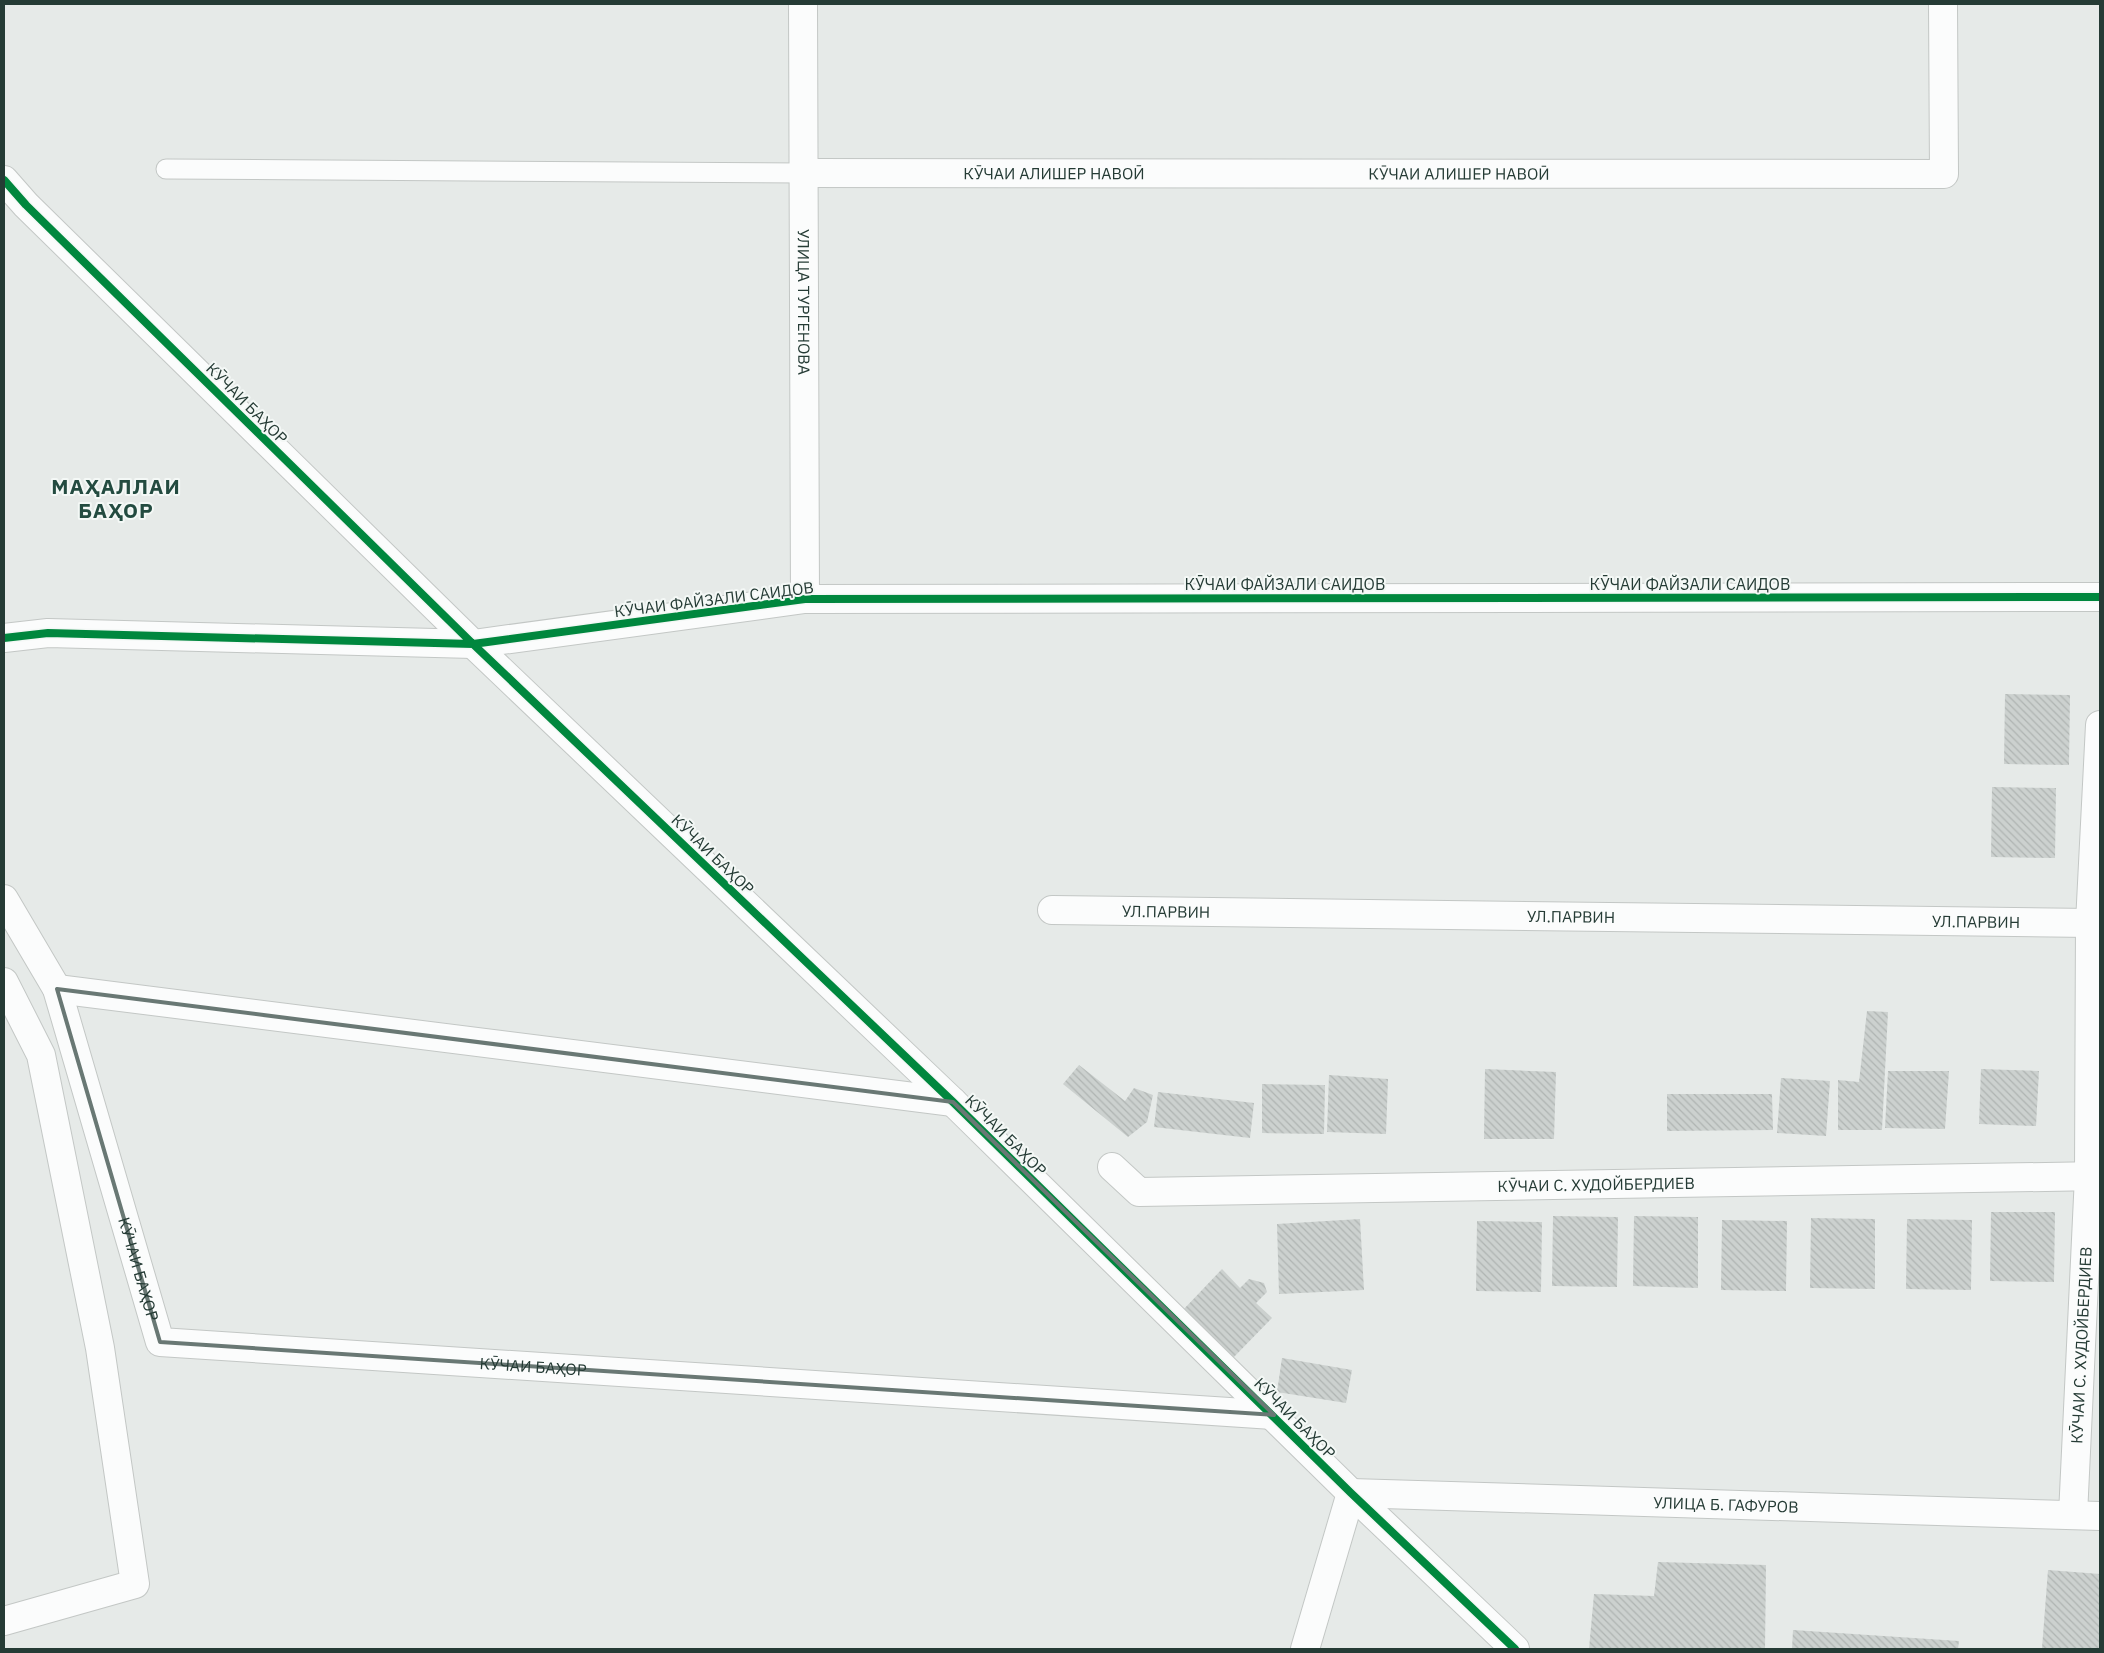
<svg xmlns="http://www.w3.org/2000/svg" width="2104" height="1653" font-family="'IBM Plex Sans',sans-serif">
<style>
.building{fill:url(#building-back-hatch)}
.lines{fill:none;stroke-linecap:round;stroke-linejoin:round}
.service-casing{stroke:#c3c7c5;stroke-width:21}
.minor-casing{stroke:#c3c7c5;stroke-width:30}
.service{stroke:#fbfcfc;stroke-width:19}
.minor{stroke:#fbfcfc;stroke-width:28}
.cycleway-casing{stroke:#f4f8f6;stroke-width:11}
.cycleway{stroke:#00873e;stroke-width:8}
.marked{fill:none;stroke:#697874;stroke-width:4;stroke-linejoin:round}
.labels{text-anchor:middle;stroke-width:4;stroke-linejoin:round;paint-order:stroke}
.street-label{font-size:16px;fill:#253b35;stroke:#f4f8f6}
.district-label{font-size:21px;font-weight:bold;letter-spacing:1px;fill:#234b40;stroke:#f4f8f6}
</style>
<defs>
<pattern id="building-back-hatch" width="6" height="6" patternUnits="userSpaceOnUse" patternTransform="scale(1.25)"><rect width="6" height="6" fill="#ccd1cf"/><path d="M-1 5l2 2M0 0l6 6M5-1l2 2" fill="none" stroke="#afb4b2"/></pattern>
</defs>
<rect width="100%" height="100%" fill="#e6eae8"/>
<path class="building" d="M2005 694 2070 695 2069 765 2004 764Z
M1992 787 2056 788 2055 858 1991 857Z
M1867 1011 1888 1012 1882 1130H1838V1080L1859 1082Z
M1079 1065 1125 1101 1134 1088 1153 1095 1147 1122 1128 1137 1063 1084Z
M1485 1069 1556 1072 1554 1139H1484Z
M1981 1069 2039 1071 2036 1126 1979 1124Z
M1888 1071H1949L1945 1129 1885 1128Z
M1329 1075 1388 1079 1386 1134 1327 1132Z
M1781 1078 1830 1081 1826 1136 1777 1133Z
M1262 1084 1325 1085 1324 1134 1262 1133Z
M1158 1092 1254 1103 1250 1138 1154 1127Z
M1667 1094H1772L1773 1130 1667 1131Z
M1991 1212H2055L2054 1282 1990 1281Z
M1553 1216 1618 1217 1617 1287 1552 1286Z
M1634 1216 1698 1217V1288L1633 1286Z
M1811 1218 1875 1219V1289L1810 1288Z
M1360 1219 1364 1290 1279 1294 1277 1224Z
M1907 1219 1972 1220 1971 1290 1906 1289Z
M1722 1220 1787 1221 1786 1291 1721 1290Z
M1477 1221 1542 1222 1541 1292 1476 1291Z
M1222 1269 1240 1288 1249 1279 1264 1283 1267 1292 1256 1303 1272 1318 1233 1358 1183 1310Z
M1282 1358 1352 1370 1346 1403 1277 1392Z
M1658 1562 1766 1565 1765 1649H1589L1594 1594 1654 1596Z
M2048 1570 2100 1574V1649L2042 1648Z
M1793 1630 1959 1641 1958 1649H1792Z"/>
<g class="lines">
<defs>
<path id="service" d="M166 169 803 173"/>
<g id="minor">
<path id="s1" d="M803 4 805 599"/>
<path id="s2" d="M803 173 1944 174 1943 4"/>
<path d="M4 180 26 205 473 644 953 1102 1351 1493 1515 1649"/>
<path d="M4 638 48 633 473 644 805 599 2100 597"/>
<path id="s3" d="M4 899 57 989 160 1342 1274 1415"/>
<path id="s4" d="M1052 910 2090 923"/>
<path d="M4 982 41 1055 100 1348 135 1584 4 1621"/>
<path d="M57 989 953 1102"/>
<path id="s5" d="M1112 1167 1139 1192 2100 1176"/>
<path id="s6" d="M1351 1493 2100 1516"/>
<path id="s7" d="M2073 1515 2089 1176 2090 923 2100 725"/>
<path d="M1305 1649 1351 1493"/>
</g>
</defs>
<use href="#service" class="service-casing"/>
<use href="#minor" class="minor-casing"/>
<use href="#service" class="service"/>
<use href="#minor" class="minor"/>
<defs>
<path id="cycleway" d="M4 180 26 205 473 644 953 1102 1351 1493 1515 1649
M4 638 48 633 473 644 805 599 2100 597"/>
</defs>
<use href="#cycleway" class="cycleway-casing"/>
<use href="#cycleway" class="cycleway"/>
</g>
<path class="marked" d="M57 989 953 1102 1274 1415 160 1342Z"/>
<g class="labels">
<g class="street-label">
<text dy="6" stroke="none"><textPath href="#s2" startOffset="251">КӮЧАИ АЛИШЕР НАВОӢ</textPath></text>
<text dy="6" stroke="none"><textPath href="#s2" startOffset="656">КӮЧАИ АЛИШЕР НАВОӢ</textPath></text>
<text dy="6" stroke="none"><textPath href="#s1" startOffset="298">УЛИЦА ТУРГЕНОВА</textPath></text>
<text transform="translate(247 403) rotate(45)" y="6">КӮЧАИ БАҲОР</text>
<text x="1285" y="590">КӮЧАИ ФАЙЗАЛИ САИДОВ</text>
<text x="1690" y="590">КӮЧАИ ФАЙЗАЛИ САИДОВ</text>
<text transform="translate(714 599) rotate(-7)" y="6">КӮЧАИ ФАЙЗАЛИ САИДОВ</text>
<text transform="translate(713 854) rotate(44)" y="6">КӮЧАИ БАҲОР</text>
<text dy="6" stroke="none"><textPath href="#s4" startOffset="114">УЛ.ПАРВИН</textPath></text>
<text dy="6" stroke="none"><textPath href="#s4" startOffset="519">УЛ.ПАРВИН</textPath></text>
<text dy="6" stroke="none"><textPath href="#s4" startOffset="924">УЛ.ПАРВИН</textPath></text>
<text transform="translate(1006 1135) rotate(45)" y="6">КӮЧАИ БАҲОР</text>
<text dy="6" stroke="none"><textPath href="#s5" startOffset="494">КӮЧАИ С. ХУДОЙБЕРДИЕВ</textPath></text>
<text dy="6" stroke="none"><textPath href="#s3" startOffset="396">КӮЧАИ БАҲОР</textPath></text>
<text dy="6" stroke="none"><textPath href="#s7" startOffset="170">КӮЧАИ С. ХУДОЙБЕРДИЕВ</textPath></text>
<text dy="6" stroke="none"><textPath href="#s3" startOffset="846">КӮЧАИ БАҲОР</textPath></text>
<text transform="translate(1295 1418) rotate(45)" y="6">КӮЧАИ БАҲОР</text>
<text dy="6" stroke="none"><textPath href="#s6" startOffset="375">УЛИЦА Б. ГАФУРОВ</textPath></text>
</g>
<g class="district-label">
<text x="116" y="494">МАҲАЛЛАИ<tspan x="116" dy="24">БАҲОР</tspan></text>
</g>
</g>
<rect width="2104" height="1653" fill="none" stroke="#253b35" stroke-width="10"/>
</svg>
